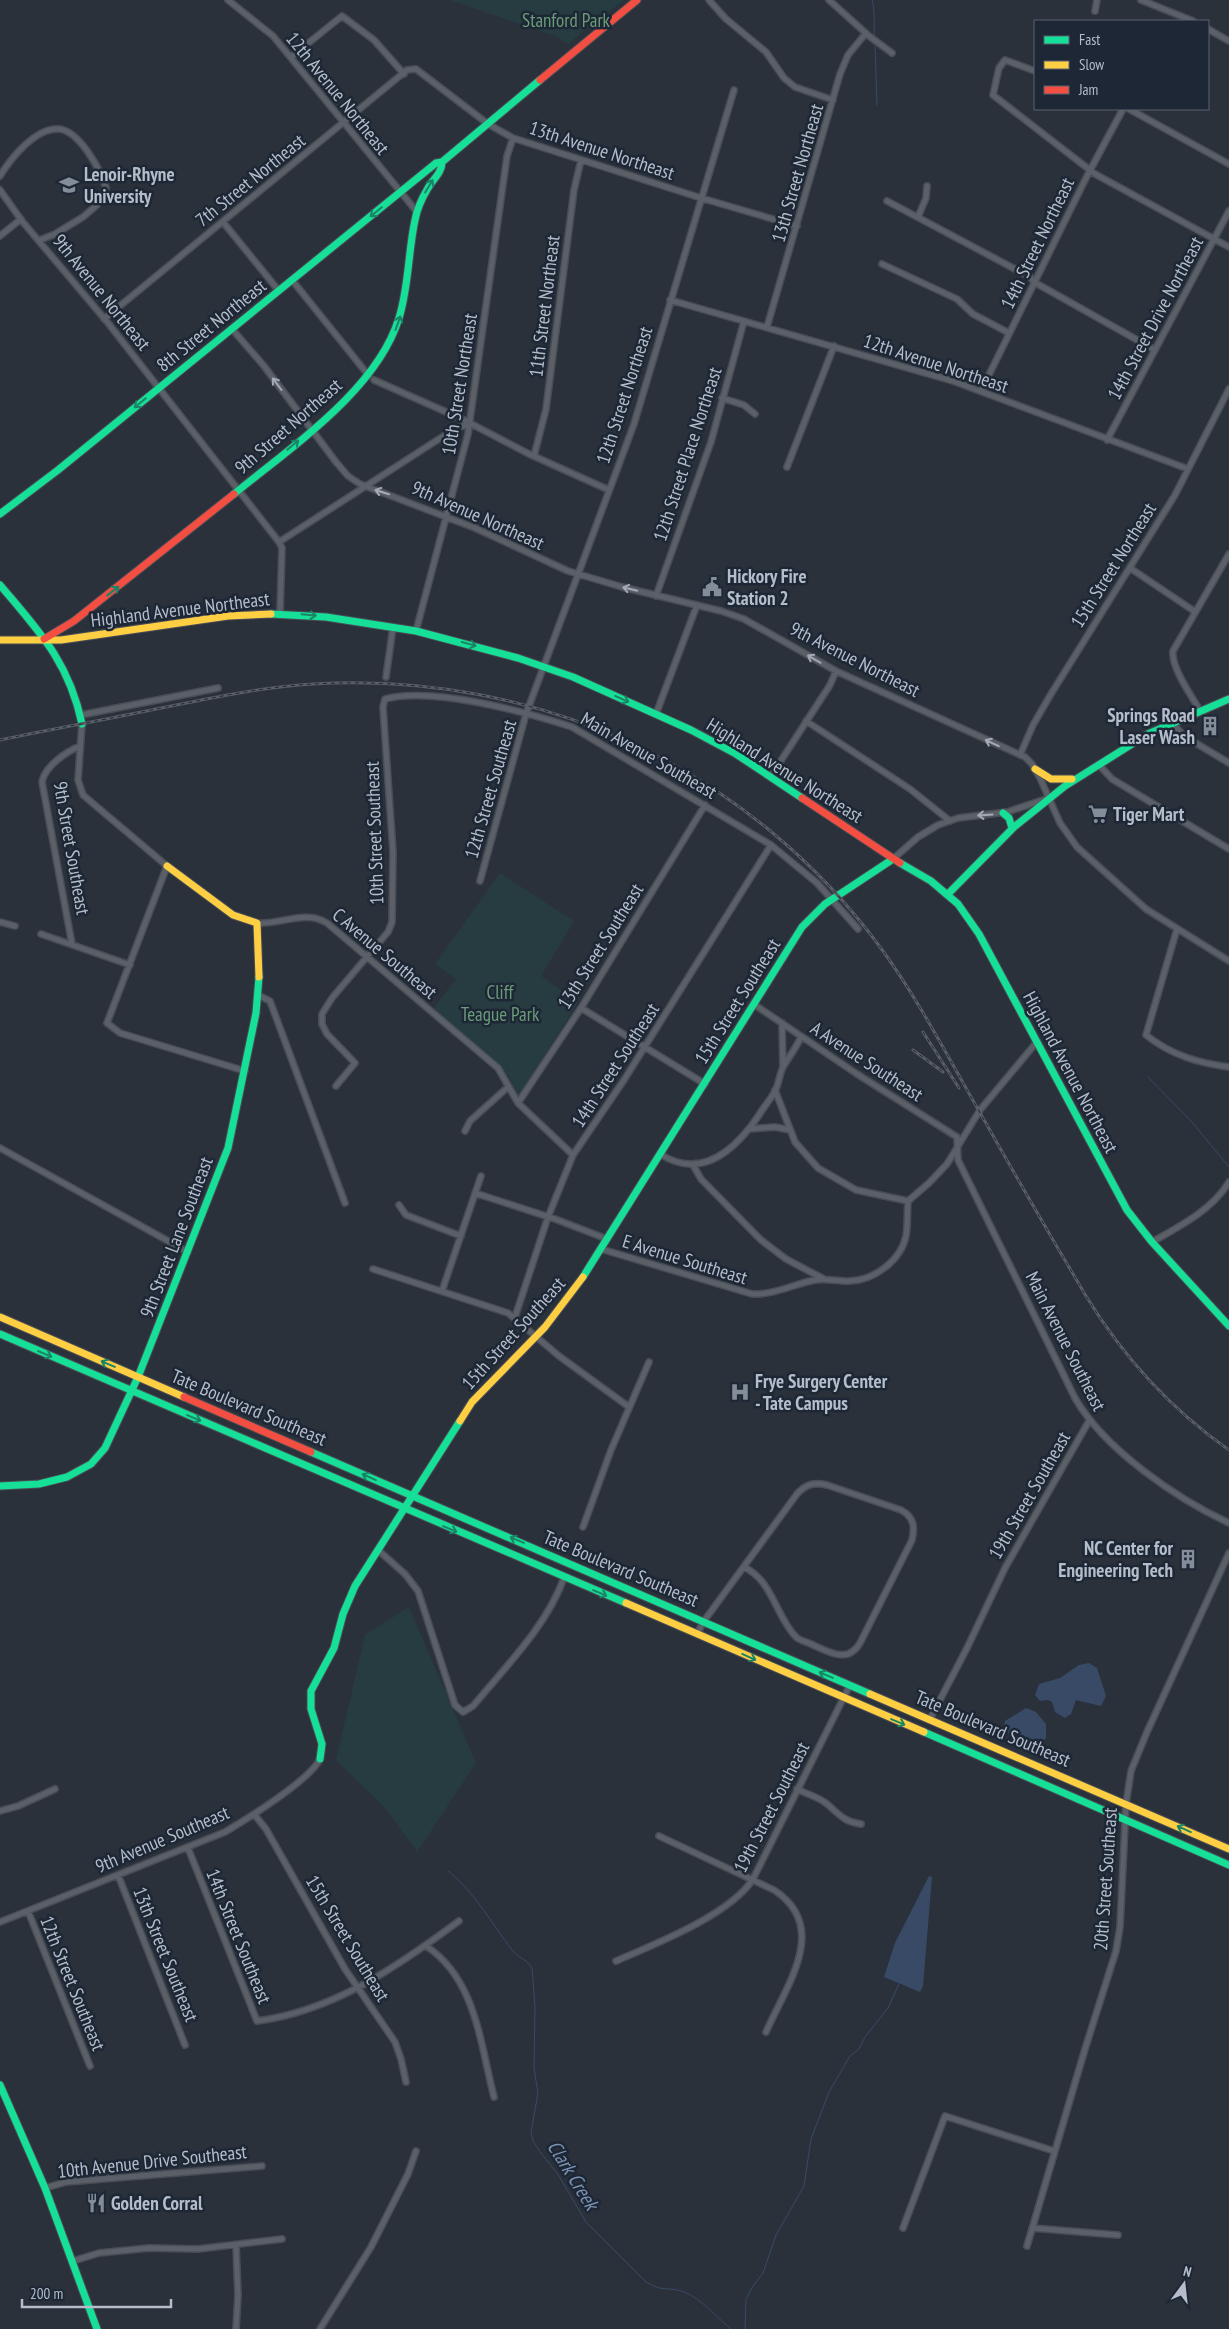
<svg xmlns="http://www.w3.org/2000/svg" width="1229" height="2329" font-family="'PT Sans Narrow',sans-serif">
<style>
.green{fill:#273c41}
.water{fill:#384a66}
.lines{fill:none;stroke-linecap:round;stroke-linejoin:round}
.stream{stroke:#384a66;stroke-width:1}
.street-casing{stroke:#494d55;stroke-width:8}
.fast-casing{stroke:#494d55;stroke-width:9}
.slow-casing{stroke:#494d55;stroke-width:9}
.jam-casing{stroke:#494d55;stroke-width:9}
.street{stroke:#5b6068;stroke-width:5}
.fast{stroke:#16e098;stroke-width:7}
.slow{stroke:#ffcf43;stroke-width:7}
.jam{stroke:#f24e42;stroke-width:7}
.rail-casing{stroke:#595e66;stroke-width:3}
.rail{stroke:#1d2735;stroke-width:1;stroke-dasharray:4;stroke-linecap:butt}
.oneway{stroke:#1a8466}
.oneway2{stroke:#a3aab7}
.labels{text-anchor:middle;stroke-width:5;stroke-linejoin:round;paint-order:stroke}
.park-label{font-size:19px;fill:#6b9c78;stroke:#1d2735}
.street-label{font-size:19px;fill:#b5bdcb;stroke:#1d2735}
.poi-label{font-size:19px;font-weight:bold;fill:#b5bdcb;stroke:#1d2735;text-anchor:start}
.water-label{font-size:20px;font-style:italic;fill:#7c92b3;stroke:#1d2735}
</style>
<rect width="100%" height="100%" fill="#2a313b"/>
<path class="green" d="M450 0H624L568 44 555 36Z
M500 873 574 921 541 976 578 1002 520 1094 515 1095 508 1075 432 1010 456 979 435 964Z
M409 1607 476 1763 417 1852 386 1809 336 1760 365 1635Z"/>
<path class="water" d="M1089 1663 1097 1668 1106 1696 1101 1706 1076 1700 1071 1714 1065 1718 1055 1712 1052 1702 1048 1700 1040 1701 1035 1695 1039 1684 1060 1678 1079 1665Z
M1026 1708 1036 1712 1046 1724V1738L1038 1746 1016 1738 1003 1730 1005 1721Z
M929 1876 932 1877 923 1986 920 1992 884 1977 895 1943Z"/>
<g class="lines">
<path class="stream" d="M872 0C875 6 874 30 874 37
M875 44 877 105
M1148 1077 1192 1122 1229 1167
M448 1871C474 1891 492 1924 512 1950 518 1958 527 1959 532 1968L535 2007 534 2068 538 2093 531 2132 533 2141 541 2153 559 2176 586 2222 646 2282C664 2293 669 2286 684 2292 702 2299 716 2317 731 2329
M745 2329 746 2299 753 2286 763 2273 776 2235 804 2186 811 2139 829 2092 850 2056 859 2049 865 2037 888 2008 899 1984"/>
<defs>
<path id="street" d="M228 0 273 36 417 212
M709 0 726 19 766 52 784 78 795 87 833 100
M829 0 869 36 892 53
M1141 0 1193 21
M1095 11 1097 0
M1208 29 1229 41
M291 57 342 16 374 40 404 74
M1035 71 1005 60 999 68 993 95 1095 174 1229 247
M1129 109 1229 164
M0 176C11 158 36 127 59 129 80 131 101 171 106 188L97 205 83 217 55 234 40 240
M0 190 22 221 108 323 279 542 282 548 280 613
M887 201 1030 277 1034 282 1155 350
M918 217 926 198 927 186
M223 222 279 291
M0 236 21 219
M882 264 957 299 973 314 1009 333
M292 280 369 376
M670 300 953 381 1188 469
M104 319 407 70 416 69 488 124 513 138 701 198 797 226
M767 327 840 74 848 55 866 33
M232 329 264 366 336 462 348 476 360 484 475 528 568 571 622 587 721 611 744 619 836 671 1025 757 1032 764 1040 778 1060 823 1077 847 1146 909 1229 961
M374 380 462 419 529 454 609 490
M981 391 1087 176 1123 109
M722 398 744 405 755 414
M1107 440 1229 211
M534 456 546 409 574 190 581 160
M787 467 834 346
M279 542 456 428 470 424
M1130 568 1194 611
M656 596 711 442 744 321
M416 631 468 434 507 156 513 138
M386 677 393 627
M1200 711C1192 696 1171 668 1173 651L1229 554
M656 714 697 605
M81 715 218 688
M806 721 910 789 950 821
M1172 723 1184 736 1229 763
M82 724 78 780 83 795 167 866 107 1023 120 1033 245 1071
M1020 755 1033 725 1051 694 1175 495 1229 389
M1099 765 1112 779 1229 849
M771 776 830 685 836 671
M893 859 918 837 938 825 958 818 1007 812 1046 799
M480 881 526 714 634 424 734 90
M0 922 15 926
M257 923C281 925 305 909 327 923L498 1068 518 1103 573 1155
M1177 929 1146 1035C1171 1055 1198 1063 1229 1067
M41 934 130 965
M72 944 42 782C45 766 66 752 80 746
M258 995 270 1001 345 1203
M755 1005 857 1074 957 1137 958 1160 1075 1398C1104 1449 1177 1499 1229 1523
M581 1008 705 1084
M782 1023 783 1067
M336 1086 355 1063 327 1034 322 1024V1014L332 998 388 932 392 922 393 852 383 707 385 699C432 686 525 712 572 727L771 845 817 883 858 929
M775 1090 795 1142 818 1168 856 1190 908 1201
M518 1103 581 1008 705 805
M749 1129 775 1127 790 1130
M465 1131 470 1121 508 1087
M0 1148 188 1252
M660 1154C702 1181 736 1149 759 1115 764 1106 772 1098 776 1089 779 1082 780 1073 783 1067 789 1057 796 1048 801 1037
M693 1165 701 1179 761 1240 786 1259 824 1279
M475 1193 555 1219 607 1239
M399 1205 406 1215 461 1236
M1152 1242C1180 1226 1212 1210 1229 1182
M601 1249 752 1294C774 1295 794 1284 815 1280 827 1278 839 1282 850 1281 875 1280 901 1260 906 1236 908 1224 907 1212 908 1201L929 1183 947 1164 980 1110 1036 1043
M373 1269 508 1313 559 1356 629 1407
M442 1291 481 1176
M515 1317 548 1217 573 1155 624 1080 771 845
M583 1527 611 1450 649 1362
M378 1550 405 1574 418 1591 455 1705 463 1712 473 1706C506 1666 546 1627 564 1578
M697 1634 704 1621 797 1494C806 1484 814 1482 827 1485L901 1510C914 1517 915 1527 912 1540L860 1643C848 1664 829 1652 813 1645 808 1642 800 1641 796 1637 776 1617 773 1581 744 1567
M930 1719 967 1648 1005 1568 1089 1421
M797 1789C806 1794 819 1797 827 1804 839 1814 844 1822 861 1824
M0 1811 18 1806 55 1789
M254 1814 266 1829 345 1969 395 2042 401 2059 406 2082
M659 1836 774 1890C831 1927 786 1986 766 2032
M188 1848 257 2021C334 2011 398 1966 459 1921
M118 1875 185 2045
M28 1911 90 2066
M0 1922 225 1832C247 1819 310 1780 320 1759
M426 1946C476 1979 480 2043 494 2097
M616 1961C655 1944 730 1915 753 1879L850 1685
M45 2188 66 2182 262 2166
M903 2228 945 2116 1054 2151
M1032 2228 1118 2235
M1027 2246 1085 2049 1116 1951 1120 1927 1126 1804 1131 1771 1147 1732 1229 1553
M73 2261 99 2253 149 2248 198 2249 282 2239
M236 2329 238 2295 236 2245
M320 2329 371 2247 408 2174 416 2151"/>
<path id="fast" d="M234 494C291 447 377 390 399 318 409 286 408 252 415 220 417 209 422 198 428 188 433 179 442 173 442 162
M0 514 58 470 436 163 442 162 540 80
M0 585C39 631 69 662 82 724
M271 614 326 617 416 631 518 658 573 677 691 730 736 754 802 798
M1003 813 1009 818 1012 828
M900 863 931 881 958 904 979 934 1127 1210 1152 1242 1229 1326
M948 894 1014 827 1065 786 1148 734 1229 699
M583 1277 802 927 825 904 893 859
M0 1334 626 1603
M311 1452 870 1694
M0 1486 39 1484 67 1477 91 1464 105 1448 138 1377 228 1148 256 1013 259 977
M924 1732 1229 1865
M320 1759 322 1744 311 1709V1691L334 1648 343 1614 355 1586 460 1421
M0 2085 45 2188 97 2329"/>
<path id="slow" d="M0 640H61L228 616 271 614
M1035 769 1051 779H1072
M167 866 233 915 257 923 259 977
M0 1317 184 1397
M460 1421 472 1402 545 1327 583 1277
M626 1603 924 1732
M870 1694 1229 1849"/>
<path id="jam" d="M540 80 637 0
M44 639 74 621 234 494
M802 798 900 863
M184 1397 311 1452"/>
</defs>
<use href="#street" class="street-casing"/>
<use href="#fast" class="fast-casing"/>
<use href="#slow" class="slow-casing"/>
<use href="#jam" class="jam-casing"/>
<use href="#street" class="street"/>
<use href="#fast" class="fast"/>
<use href="#slow" class="slow"/>
<use href="#jam" class="jam"/>
<defs>
<path id="rail" d="M0 740C52 729 104 720 156 709 208 699 260 687 313 684 538 671 750 768 883 951 919 1001 948 1057 979 1111 1014 1173 1050 1235 1086 1296 1124 1358 1169 1408 1229 1450
M923 1032 959 1088
M913 1050 943 1072"/>
</defs>
<use href="#rail" class="rail-casing"/>
<use href="#rail" class="rail"/>
</g>
<defs><path id="oneway-shaft" d="M-6 0H5M1.5-3L5.5 0L1.5 3" fill="none" stroke-width="1.6" stroke-linecap="round" stroke-linejoin="round" transform="scale(1.25)"/></defs>
<g class="oneway">
<use href="#oneway-shaft" transform="translate(429 186) rotate(-59)"/>
<use href="#oneway-shaft" transform="translate(376 212) rotate(141)"/>
<use href="#oneway-shaft" transform="translate(398 323) rotate(-70)"/>
<use href="#oneway-shaft" transform="translate(140 403) rotate(141)"/>
<use href="#oneway-shaft" transform="translate(293 445) rotate(-40)"/>
<use href="#oneway-shaft" transform="translate(113 591) rotate(-38)"/>
<use href="#oneway-shaft" transform="translate(309 615) rotate(5)"/>
<use href="#oneway-shaft" transform="translate(469 644) rotate(15)"/>
<use href="#oneway-shaft" transform="translate(622 699) rotate(24)"/>
<use href="#oneway-shaft" transform="translate(45 1354) rotate(23)"/>
<use href="#oneway-shaft" transform="translate(108 1364) rotate(-157)"/>
<use href="#oneway-shaft" transform="translate(194 1418) rotate(23)"/>
<use href="#oneway-shaft" transform="translate(369 1477) rotate(-156)"/>
<use href="#oneway-shaft" transform="translate(450 1529) rotate(23)"/>
<use href="#oneway-shaft" transform="translate(517 1540) rotate(-157)"/>
<use href="#oneway-shaft" transform="translate(600 1593) rotate(23)"/>
<use href="#oneway-shaft" transform="translate(749 1657) rotate(24)"/>
<use href="#oneway-shaft" transform="translate(826 1675) rotate(-157)"/>
<use href="#oneway-shaft" transform="translate(898 1722) rotate(23)"/>
<use href="#oneway-shaft" transform="translate(1184 1829) rotate(-156)"/>
</g>
<g class="oneway2">
<use href="#oneway-shaft" transform="translate(277 384) rotate(-127)"/>
<use href="#oneway-shaft" transform="translate(382 492) rotate(-163)"/>
<use href="#oneway-shaft" transform="translate(630 589) rotate(-166)"/>
<use href="#oneway-shaft" transform="translate(814 659) rotate(-150)"/>
<use href="#oneway-shaft" transform="translate(992 743) rotate(-155)"/>
<use href="#oneway-shaft" transform="translate(985 815) rotate(176)"/>
</g>
<defs>
<symbol id="university-bare" viewBox="-9 -9 18 18"><path d="M0-5L7-2L0 1L-7-2ZM-4 1L0 2.5L4 1V4Q0 6-4 4Z" fill="#848c99" stroke="#1d2735" stroke-width="2.5" paint-order="stroke"/></symbol>
<symbol id="civic-bare" viewBox="-9 -9 18 18"><path d="M-.6-6.5H3V-4.5H.6V-3L4-1V1h2V6H-6V1h2V-1L-.6-3ZM-1.2 2.5V6h2.4V2.5Z" fill="#848c99" stroke="#1d2735" stroke-width="2.5" paint-order="stroke"/></symbol>
<symbol id="building-bare" viewBox="-9 -9 18 18"><path d="M-4-6H4V6H1V3H-1V6H-4ZM-2.5-4.3h1.7v1.8h-1.7ZM.8-4.3h1.7v1.8H.8ZM-2.5-1h1.7V.8h-1.7ZM.8-1h1.7V.8H.8Z" fill="#848c99" stroke="#1d2735" stroke-width="2.5" paint-order="stroke"/></symbol>
<symbol id="supermarket-bare" viewBox="-9 -9 18 18"><path d="M-6-5.5h2.5l.6 2H6L4.5 2H-2.5L-4.4-4H-6ZM-1.5 3.2a1.3 1.3 0 1 0 .1 0ZM3 3.2a1.3 1.3 0 1 0 .1 0Z" fill="#848c99" stroke="#1d2735" stroke-width="2.5" paint-order="stroke"/></symbol>
<symbol id="hospital-bare" viewBox="-9 -9 18 18"><path d="M-5-5h3v3.5h4V-5h3V5h-3V1.5h-4V5h-3Z" fill="#848c99" stroke="#1d2735" stroke-width="2.5" paint-order="stroke"/></symbol>
<symbol id="restaurant-bare" viewBox="-9 -9 18 18"><path d="M-5-6h1v4h1v-4h1v4h1v-4h1v5L-1.5 .5V6h-2V.5L-5-1ZM5-6V6H3V1.5H1.5Q1.5-4 5-6Z" fill="#848c99" stroke="#1d2735" stroke-width="2.5" paint-order="stroke"/></symbol>
</defs>
<g fill-rule="evenodd">
<use href="#university-bare" x="55" y="171" width="28" height="28"/>
<use href="#civic-bare" x="698" y="573" width="28" height="28"/>
<use href="#building-bare" x="1196" y="712" width="28" height="28"/>
<use href="#supermarket-bare" x="1084" y="800" width="28" height="28"/>
<use href="#hospital-bare" x="726" y="1378" width="28" height="28"/>
<use href="#building-bare" x="1174" y="1545" width="28" height="28"/>
<use href="#restaurant-bare" x="82" y="2189" width="28" height="28"/>
</g>
<g class="labels">
<g class="park-label">
<text x="566" y="27">Stanford Park</text>
<text x="500" y="999">Cliff<tspan x="500" dy="22">Teague Park</tspan></text>
</g>
<g class="street-label">
<text transform="translate(338 93) rotate(51)" y="7">12th Avenue Northeast</text>
<text transform="translate(602 150) rotate(18)" y="7">13th Avenue Northeast</text>
<text transform="translate(797 173) rotate(-74)" y="7">13th Street Northeast</text>
<text transform="translate(250 180) rotate(-39)" y="7">7th Street Northeast</text>
<text transform="translate(1037 243) rotate(-64)" y="7">14th Street Northeast</text>
<text transform="translate(102 292) rotate(51)" y="7">9th Avenue Northeast</text>
<text transform="translate(544 306) rotate(-83)" y="7">11th Street Northeast</text>
<text transform="translate(1155 318) rotate(-62)" y="7">14th Street Drive Northeast</text>
<text transform="translate(211 325) rotate(-39)" y="7">8th Street Northeast</text>
<text transform="translate(936 363) rotate(18)" y="7">12th Avenue Northeast</text>
<text transform="translate(459 384) rotate(-81)" y="7">10th Street Northeast</text>
<text transform="translate(624 395) rotate(-72)" y="7">12th Street Northeast</text>
<text transform="translate(288 426) rotate(-41)" y="7">9th Street Northeast</text>
<text transform="translate(687 454) rotate(-72)" y="7">12th Street Place Northeast</text>
<text transform="translate(478 515) rotate(24)" y="7">9th Avenue Northeast</text>
<text transform="translate(1113 565) rotate(-58)" y="7">15th Street Northeast</text>
<text transform="translate(180 609) rotate(-7)" y="7">Highland Avenue Northeast</text>
<text transform="translate(855 659) rotate(27)" y="7">9th Avenue Northeast</text>
<text transform="translate(649 755) rotate(30)" y="7">Main Avenue Southeast</text>
<text transform="translate(785 770) rotate(32)" y="7">Highland Avenue Northeast</text>
<text transform="translate(490 789) rotate(-74)" y="7">12th Street Southeast</text>
<text transform="translate(374 833) rotate(-92)" y="7">10th Street Southeast</text>
<text transform="translate(72 848) rotate(80)" y="7">9th Street Southeast</text>
<text transform="translate(600 946) rotate(-58)" y="7">13th Street Southeast</text>
<text transform="translate(385 953) rotate(40)" y="7">C Avenue Southeast</text>
<text transform="translate(737 1001) rotate(-58)" y="7">15th Street Southeast</text>
<text transform="translate(867 1061) rotate(33)" y="7">A Avenue Southeast</text>
<text transform="translate(615 1065) rotate(-57)" y="7">14th Street Southeast</text>
<text transform="translate(1071 1072) rotate(62)" y="7">Highland Avenue Northeast</text>
<text transform="translate(176 1237) rotate(-69)" y="7">9th Street Lane Southeast</text>
<text transform="translate(685 1259) rotate(17)" y="7">E Avenue Southeast</text>
<text transform="translate(513 1333) rotate(-48)" y="7">15th Street Southeast</text>
<text transform="translate(1066 1341) rotate(63)" y="7">Main Avenue Southeast</text>
<text transform="translate(249 1407) rotate(23)" y="7">Tate Boulevard Southeast</text>
<text transform="translate(1029 1495) rotate(-60)" y="7">19th Street Southeast</text>
<text transform="translate(621 1568) rotate(23)" y="7">Tate Boulevard Southeast</text>
<text transform="translate(993 1728) rotate(23)" y="7">Tate Boulevard Southeast</text>
<text transform="translate(771 1807) rotate(-63)" y="7">19th Street Southeast</text>
<text transform="translate(162 1839) rotate(-23)" y="7">9th Avenue Southeast</text>
<text transform="translate(1105 1879) rotate(-86)" y="7">20th Street Southeast</text>
<text transform="translate(239 1936) rotate(68)" y="7">14th Street Southeast</text>
<text transform="translate(348 1938) rotate(59)" y="7">15th Street Southeast</text>
<text transform="translate(166 1954) rotate(68)" y="7">13th Street Southeast</text>
<text transform="translate(73 1983) rotate(68)" y="7">12th Street Southeast</text>
<text transform="translate(152 2161) rotate(-6)" y="7">10th Avenue Drive Southeast</text>
</g>
<g class="poi-label">
<text x="84" y="181">Lenoir-Rhyne<tspan x="84" dy="22">University</tspan></text>
<text x="727" y="583">Hickory Fire<tspan x="727" dy="22">Station 2</tspan></text>
<text x="1195" y="722" text-anchor="end">Springs Road<tspan x="1195" dy="22">Laser Wash</tspan></text>
<text x="1113" y="821">Tiger Mart</text>
<text x="755" y="1388">Frye Surgery Center<tspan x="755" dy="22">- Tate Campus</tspan></text>
<text x="1173" y="1555" text-anchor="end">NC Center for<tspan x="1173" dy="22">Engineering Tech</tspan></text>
<text x="111" y="2210">Golden Corral</text>
</g>
<g class="water-label">
<text transform="translate(573 2175) rotate(58)" y="7">Clark Creek</text>
</g>
</g>
<rect x="1034" y="20" width="175" height="90" fill="#1d2735" stroke="#5a6371"/>
<rect x="1044" y="36" width="25" height="8" fill="#16e098" stroke="#5a6371"/>
<text x="1079" y="45" font-size="15" fill="#b5bdcb">Fast</text>
<rect x="1044" y="61" width="25" height="8" fill="#ffcf43" stroke="#5a6371"/>
<text x="1079" y="70" font-size="15" fill="#b5bdcb">Slow</text>
<rect x="1044" y="86" width="25" height="8" fill="#f24e42" stroke="#5a6371"/>
<text x="1079" y="95" font-size="15" fill="#b5bdcb">Jam</text>
<g transform="translate(1184 2284) rotate(15)" stroke="#1d2735" stroke-width="4" paint-order="stroke">
<path d="M0-4L9 19L0 12L-9 19Z" fill="#b5bdcb"/>
<text y="-8" font-size="14" font-weight="bold" text-anchor="middle" fill="#b5bdcb">N</text>
</g>
<path d="M22 2299v8h149v-8" fill="none" stroke="#b5bdcb" stroke-width="2.5"/>
<text x="30" y="2299" font-size="15" fill="#b5bdcb" stroke="#1d2735" stroke-width="4" paint-order="stroke">200 m</text>
</svg>
